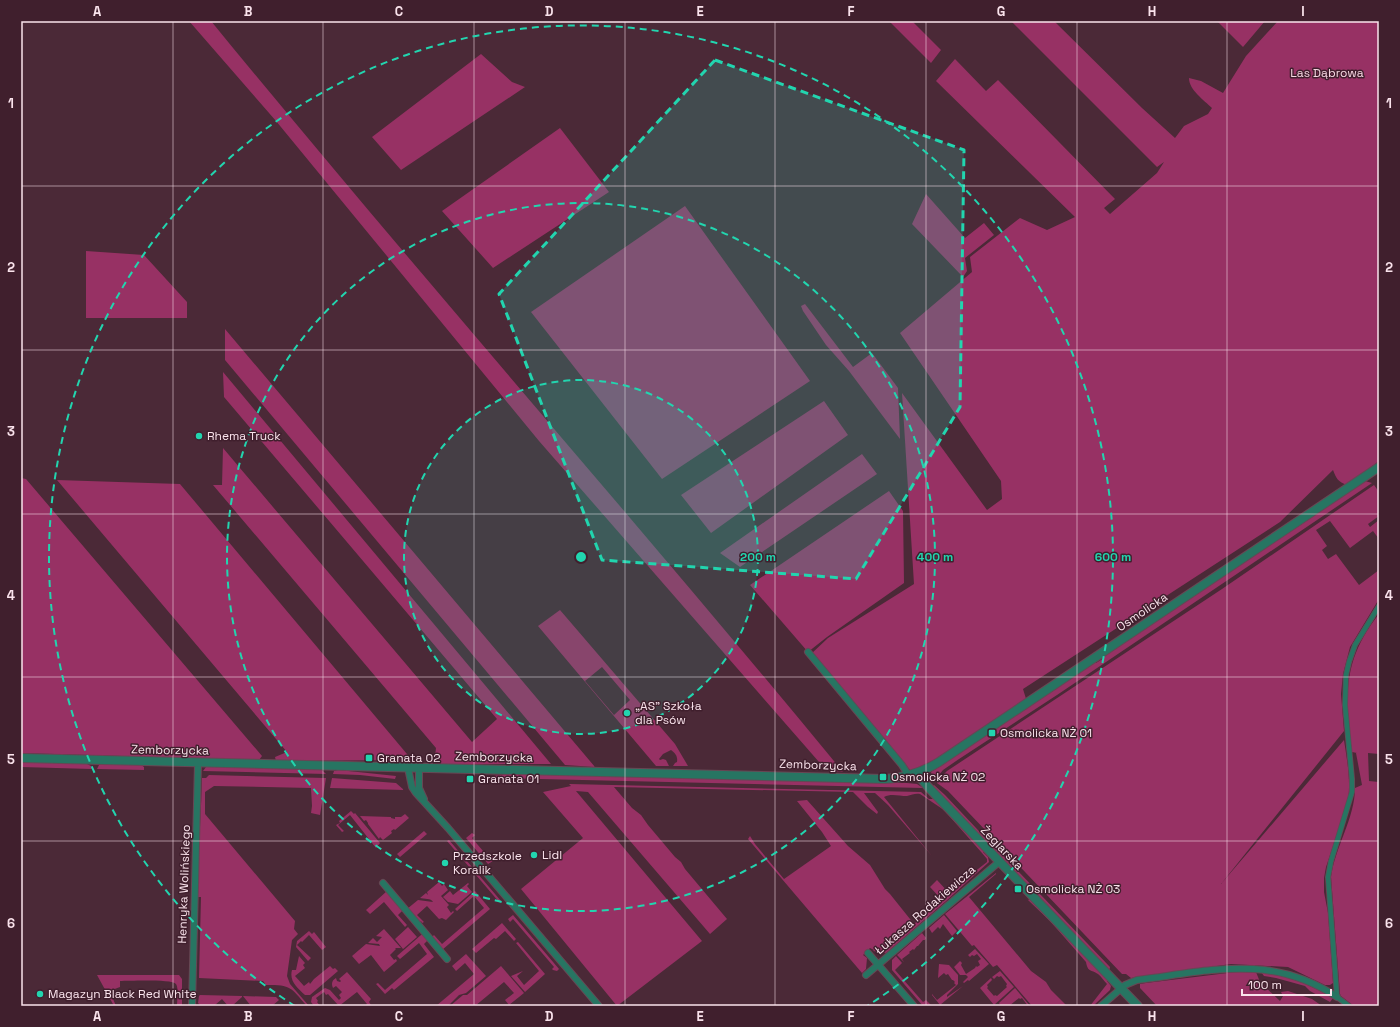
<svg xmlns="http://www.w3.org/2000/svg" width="1400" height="1027" font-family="'Space Grotesk',sans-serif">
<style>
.green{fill:#973164;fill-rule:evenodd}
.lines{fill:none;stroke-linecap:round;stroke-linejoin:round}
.pedestrian-casing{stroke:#674754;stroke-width:6}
.minor-casing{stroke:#674754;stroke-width:8}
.tertiary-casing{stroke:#674754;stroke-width:10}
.pedestrian{stroke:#277562;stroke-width:4.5}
.minor{stroke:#277562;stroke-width:6}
.tertiary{stroke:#277562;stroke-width:8}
.marked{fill:#22d5af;fill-opacity:0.2;stroke:#22d5af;stroke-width:3;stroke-dasharray:8 5;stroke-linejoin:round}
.grid{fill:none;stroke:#fae3ec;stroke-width:1;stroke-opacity:0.55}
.ring{fill:none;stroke:#22d5af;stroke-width:2;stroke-dasharray:7 5}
.poi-dot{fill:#22d5af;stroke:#401f2d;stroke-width:1.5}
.labels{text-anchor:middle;stroke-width:3;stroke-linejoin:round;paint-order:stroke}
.park-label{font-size:12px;fill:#f8d8e4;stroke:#401f2d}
.poi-label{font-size:12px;fill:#fae3ec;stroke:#401f2d;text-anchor:start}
.street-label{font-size:12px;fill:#fae3ec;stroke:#401f2d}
.centre{fill:#22d5af;stroke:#401f2d;stroke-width:2}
.ring-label{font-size:12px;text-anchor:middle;font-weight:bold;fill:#22d5af;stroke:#401f2d;stroke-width:3;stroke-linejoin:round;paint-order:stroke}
.neatline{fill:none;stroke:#fae3ec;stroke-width:1.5}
.grid-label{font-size:13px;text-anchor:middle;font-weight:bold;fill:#fae3ec}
</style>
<rect width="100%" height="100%" fill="#4b2937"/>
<path class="green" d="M189 21H211C418 274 635 519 843 772L826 770 539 441 276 121Z
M889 21H912L941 50 931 63Z
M1011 21H1054L1142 108 1175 138 1184 126 1208 114 1212 108C1204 100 1189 90 1189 78L1201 81 1223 93 1246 56 1278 21H1379V461L1347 485C1338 482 1336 478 1333 470L1280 522 1023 689 1027 702 929 764 911 771 810 655 828 638 914 584 902 393 987 510 1002 499 1001 481 900 333 972 272 970 257 1020 218 1047 230 1075 217 936 81 955 59 986 91 998 80 1115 199 1104 208 1110 214 1157 173 1164 162 1157 167Z
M1217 21H1265L1243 47Z
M481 54 512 82 525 87 401 170 372 137Z
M560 128 609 192 493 268 442 211Z
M926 194 965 238 984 223 994 235 965 258 967 271 963 277 912 224Z
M685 206 810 381 662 479 531 312Z
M86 251 144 255 187 302V318H86Z
M805 304 853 367 872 353 898 388 900 439 849 371 826 345 803 311 801 306Z
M225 329 595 767 565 765 225 360Z
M223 372 551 764H434L436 748 213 485H222L223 448 472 742 497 719 224 397Z
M824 401 848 435 711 533 681 495Z
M862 454 877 474 740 567 720 553Z
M21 478 26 479 262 756 259 760 21 753Z
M57 480 180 484 412 760 276 761 275 757 287 752Z
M1365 481 1372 483 1057 695 959 759 943 770 934 781 931 772 1095 662 1096 663 1104 658 1103 657Z
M1374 485 1379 492V516L1368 524 1370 527 1379 520V539L1373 531 1350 548 1330 521 1316 530 1327 546 1322 550 1328 559 1336 554 1359 585 1379 570V599L1350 647 1343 674 1341 694 1344 731 1221 884 1344 740C1347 760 1351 780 1348 801L1326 867 1324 878V892L1328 913 1333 983 1330 985H1325L1288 967 1231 964 1131 978 1126 974H1122L948 791 937 783V781L947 771 1222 589Z
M889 491 903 511 904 583 827 637 808 652 750 585Z
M560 610 675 744 688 766H673L675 763 677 762C678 756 675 753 671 750L663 754 659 759 660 760 663 759 666 760 669 766H656L538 626ZM602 667 630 700 614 715 585 681Z
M1379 614V754L1368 753 1369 781 1379 782V1006H1354L1341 996 1340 994 1331 877C1335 847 1355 818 1355 788L1362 785 1356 753H1357L1352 752C1345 696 1342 661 1379 614Z
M21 762 87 764 91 766 92 769 21 767Z
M102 764 141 765 144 767V770L97 769 99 765Z
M209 766 318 769 322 770 326 774 203 771 206 767Z
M339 770 396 776 395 779 360 775 333 774 334 771Z
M509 774 907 783 917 784 923 788 494 778 484 780V777Z
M209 775 326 778 320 815 311 813 312 806 311 788 214 786 205 792V814L295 921 294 929 298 934 292 940 287 976 290 984 309 1006H307C290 987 292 985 266 985L263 981 199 978 201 897H197C198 857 201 817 202 778H206Z
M332 778 396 783 404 790 330 788Z
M569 784 921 792 929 799H935L984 851 983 852 988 857 989 862 945 902 886 953 873 951 874 950 870 948 863 955 867 958 866 969 862 973 748 839 750 836 755 844 784 879 831 846 822 832 797 801 807 800 848 846 870 865 885 889 890 894 914 924 942 900 930 887 937 880 950 894 958 888 956 884 960 883 987 862V859L982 853 944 810 920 794C915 793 912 795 907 796 899 796 891 793 884 797L932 856 888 805 875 793H864L878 812 877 814 868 807 853 792 614 787 632 808 641 815 648 825 675 857 681 862 685 869 727 919 710 934 588 792 576 791 702 941 617 1006 521 889 583 838 543 792 571 786Z
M934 785 945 795 992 845 990 847 932 787Z
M351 811 354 814 355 813 380 843 376 848 350 815 338 825 344 831 342 832 336 825 340 823 339 821Z
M405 814 409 818 395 830 394 829 391 831 392 833 383 840 380 837 379 839 368 824V823L366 820 364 821 360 816 391 817V818L395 819V817H401Z
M424 831 427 834 400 857 397 854Z
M472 833 475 835 472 838 489 858 493 856V861L488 864 466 838Z
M449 840 501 901 499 902 447 841Z
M995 847 1110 967 1109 972 992 850Z
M996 873V874L969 897 1031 971 1046 982 1051 990 1067 1006H1032L997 965 993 967 974 945 972 946 945 914Z
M439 882 442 886 444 884 448 890 441 896 449 905 447 907 451 913 453 911 454 912 446 920 442 918 439 919 427 906 417 915 424 922 422 923 421 921 419 923 407 909 418 900 433 902C431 898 424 899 420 898L426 893 428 895 427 892Z
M468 883 469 884 467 886 472 892 458 904 448 902 443 897 450 891 453 895Z
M387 891 403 910 398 915 407 925 405 927 384 902 370 914 366 910Z
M475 891 490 909 442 950 431 938 434 935 442 944 484 908 474 896 457 911 455 909Z
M1030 899 1108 980 1107 981 1111 986 1110 990 1093 1006H1090L1107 984C1104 981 1101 976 1098 974 1091 969 1088 973 1086 962L1051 922 1028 900Z
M513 915 559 969 557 971 553 970 552 969 554 967 513 919 510 922 508 919Z
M944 915 957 931 952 936 943 924 940 929 938 927 932 933 929 928Z
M502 923 516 939 514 941 505 931 496 939 494 938 476 953 472 949Z
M408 927 417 937 403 949 395 939Z
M384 929 401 948H395L396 949 390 955 394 960 396 959 397 961 384 972 371 955 359 964 352 956 366 944 380 946 379 944 368 943 373 938 377 942 382 937 376 936Z
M309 931 312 934 314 932 326 947 322 950 309 935 302 942 301 941 297 945 311 958 308 961 296 947 297 941Z
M922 933 926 938 925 940H923L918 946H917L914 950 913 949 909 952 910 953 902 959 904 962 897 955Z
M421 935H423L428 940 424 944 434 957 394 990 392 988 385 994 376 984 378 983 385 990 427 954 419 943 400 959 397 956Z
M518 942 545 974 525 992 511 976 523 971 517 976 524 985 539 971 516 943Z
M975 949 989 964 969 981 968 980 964 983 965 984 963 982 968 977 966 975H960L954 967 960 961 962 963 961 965 966 974 975 968 976 966 977 967 980 965 978 961 981 959 977 954 974 956 972 955 970 957 968 955Z
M466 954 486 976 466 993 459 995 448 1006H436L474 974 465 963 456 971 452 966Z
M299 956 305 963 303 965 305 968 295 976 304 986 309 982 310 984 314 979 330 966 333 969 335 968 338 971 310 995H305C297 988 289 981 292 970H296Z
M896 956 902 963 895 970 923 1002 926 1000 932 1006H923L892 970V960Z
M939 964 949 965 958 975V984L947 995V997L963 986 940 1005 932 995V994L937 1000 956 985 954 983 955 982 953 980H952L948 974 946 975 944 973 938 978Z
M501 966 524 993 509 1005 505 1000 514 993 504 982 475 1006H450L463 995H467Z
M1000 971 1014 987 994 1005 980 988 991 978 992 980 987 985 988 987 987 988 994 996 995 995 997 996 1007 987 1006 986 1007 984 1001 976 999 977 997 976 994 979 992 977Z
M1244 971 1256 972 1260 982 1280 1001 1283 996 1281 992 1288 991 1312 999 1322 1006H1157L1140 988V984L1146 983Z
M347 972 371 999 369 1002 371 1005 365 1006 367 1004 357 992 339 1006 328 994 326 995 324 992 316 998 318 1001 317 1002 320 1006H314L311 1002 312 997 325 988 330 990 339 1000 341 998 339 995 342 992 336 986 333 988C331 984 332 980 336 978L337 981 340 982 341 981 339 979Z
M1261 972C1289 976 1309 984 1333 998L1330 1002 1310 991 1305 986 1276 978 1264 976Z
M97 975H179L182 979V1006H177C177 1000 179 989 176 984 172 979 129 981 120 981V987L112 990 111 994 116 1006H114Z
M1015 988 1030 1006H1028L1022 998 1020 999 1019 998 1009 1006H1001L999 1003Z
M200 995 242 996V997L232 1006H228L222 999 215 1005V1006H201L198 1003 199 996Z
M243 996 276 997 279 1000 272 1006H251Z"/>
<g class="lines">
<defs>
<path id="pedestrian" d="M1349 1006 1337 997 1328 877 1331 861 1352 792V779L1345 705 1346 675 1349 662 1355 645 1379 606"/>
<path id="minor" d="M808 652 902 765 909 776
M408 768 412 787 416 793 448 828 599 1006
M419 768V788L424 799
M383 883 447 959
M868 953 914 1006
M866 975 999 862
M192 1006 198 763
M1101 1006 1125 985 1137 980C1210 971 1271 953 1337 997"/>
<path id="tertiary" d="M21 758 884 779C905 778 921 773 939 762L1379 467
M917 774 929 788 1138 1006"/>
</defs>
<use href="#pedestrian" class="pedestrian-casing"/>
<use href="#minor" class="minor-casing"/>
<use href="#tertiary" class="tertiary-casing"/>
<use href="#pedestrian" class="pedestrian"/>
<use href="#minor" class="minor"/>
<use href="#tertiary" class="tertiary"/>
</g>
<path class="marked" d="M715 60 964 150 960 407 856 579 602 560 499 294Z"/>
<path class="grid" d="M173 21V1006M323 21V1006M474 21V1006M625 21V1006M775 21V1006M926 21V1006M1077 21V1006M1227 21V1006M21 186H1379M21 350H1379M21 514H1379M21 677H1379M21 841H1379"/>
<circle cx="581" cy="557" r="177" fill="#22d5af" fill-opacity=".12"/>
<g class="ring">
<circle cx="581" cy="557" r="177"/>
<circle cx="581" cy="557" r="354"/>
<path d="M295 1006A532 532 0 1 1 867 1006"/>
</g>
<g class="poi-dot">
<circle cx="199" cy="436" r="4"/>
<circle cx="627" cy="713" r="4"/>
<rect x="988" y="729" width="8" height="8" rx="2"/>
<rect x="365" y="754" width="8" height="8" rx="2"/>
<rect x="879" y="773" width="8" height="8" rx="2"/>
<rect x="466" y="775" width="8" height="8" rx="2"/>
<circle cx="534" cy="855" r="4"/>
<circle cx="445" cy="863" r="4"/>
<rect x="1014" y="885" width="8" height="8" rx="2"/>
<circle cx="40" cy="994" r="4"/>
</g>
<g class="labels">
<g class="park-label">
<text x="1327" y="77">Las Dąbrowa</text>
</g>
<g class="poi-label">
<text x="207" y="440">Rhema Truck</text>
<text x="635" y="710">„AS” Szkoła<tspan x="635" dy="14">dla Psów</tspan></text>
<text x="1000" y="737">Osmolicka NŻ 01</text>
<text x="377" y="762">Granata 02</text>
<text x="891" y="781">Osmolicka NŻ 02</text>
<text x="478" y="783">Granata 01</text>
<text x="542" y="859">Lidl</text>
<text x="453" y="860">Przedszkole<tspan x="453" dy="14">Koralik</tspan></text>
<text x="1026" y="893">Osmolicka NŻ 03</text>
<text x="48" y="998">Magazyn Black Red White</text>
</g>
<g class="street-label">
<text transform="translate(1142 612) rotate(-34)" y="4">Osmolicka</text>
<text transform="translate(170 750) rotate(1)" y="4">Zemborzycka</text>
<text transform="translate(494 757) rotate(1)" y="4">Zemborzycka</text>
<text transform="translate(818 765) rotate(2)" y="4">Zemborzycka</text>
<text transform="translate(1002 848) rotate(46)" y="4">Żeglarska</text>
<text transform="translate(184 884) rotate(-88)" y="4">Henryka Wolińskiego</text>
<text transform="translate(925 910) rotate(-41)" y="4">Łukasza Rodakiewicza</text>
</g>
</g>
<circle cx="581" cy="557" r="6" class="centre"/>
<g class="ring-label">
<text x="758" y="561">200 m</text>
<text x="935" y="561">400 m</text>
<text x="1113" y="561">600 m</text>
</g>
<rect width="1400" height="1027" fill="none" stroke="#401f2d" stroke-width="44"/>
<path d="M1242 989v6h89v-6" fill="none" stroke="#fae3ec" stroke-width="2"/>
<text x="1248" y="989" font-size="12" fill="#fae3ec" stroke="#401f2d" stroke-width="3" paint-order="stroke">100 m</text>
<rect x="22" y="22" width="1356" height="983" class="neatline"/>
<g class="grid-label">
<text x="97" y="16">A</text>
<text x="248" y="16">B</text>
<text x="399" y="16">C</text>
<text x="549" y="16">D</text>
<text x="700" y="16">E</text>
<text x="851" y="16">F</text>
<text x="1001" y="16">G</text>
<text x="1152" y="16">H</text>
<text x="1303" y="16">I</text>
<text x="11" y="108">1</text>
<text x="1389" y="108">1</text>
<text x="11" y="272">2</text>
<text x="1389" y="272">2</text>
<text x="11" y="436">3</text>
<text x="1389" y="436">3</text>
<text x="11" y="600">4</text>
<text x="1389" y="600">4</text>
<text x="11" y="764">5</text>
<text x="1389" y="764">5</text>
<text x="11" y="928">6</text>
<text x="1389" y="928">6</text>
<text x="97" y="1021">A</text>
<text x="248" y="1021">B</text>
<text x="399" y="1021">C</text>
<text x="549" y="1021">D</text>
<text x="700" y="1021">E</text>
<text x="851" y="1021">F</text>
<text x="1001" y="1021">G</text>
<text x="1152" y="1021">H</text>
<text x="1303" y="1021">I</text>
</g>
</svg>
